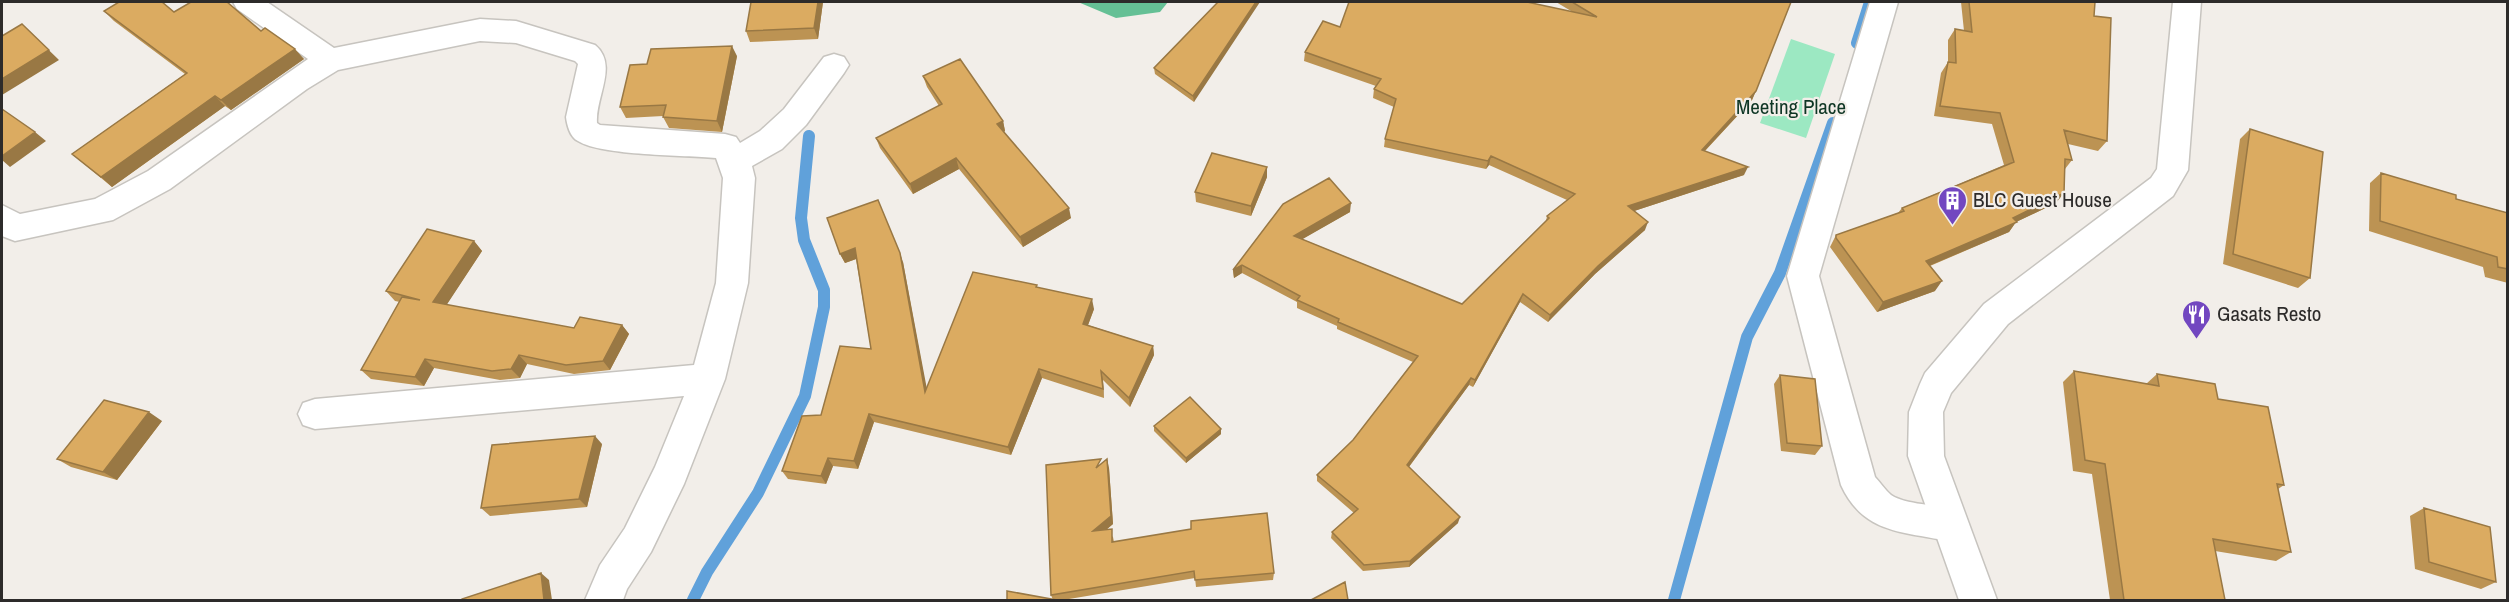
<svg xmlns="http://www.w3.org/2000/svg" width="2509" height="602" font-family="'Archivo Narrow',sans-serif">
<style>
.green{fill:#9ce8c2}
.forest{fill:#65c095}
.lines{fill:none;stroke-linecap:round;stroke-linejoin:round}
.stream{stroke:#60a1da;stroke-width:12}
.minor-casing{stroke:#c7c4bf;stroke-width:3}
.primary-casing{stroke:#c7c4bf;stroke-width:3}
.minor{fill:#fff;fill-rule:evenodd}
.primary{fill:#fff;fill-rule:evenodd}
.wall{fill:#bc9353}
.shaded-wall{fill:#997844}
.building{fill:#dbab61;stroke:#997844;stroke-width:1.5}
.labels{text-anchor:middle;stroke-width:4.5;stroke-linejoin:round;paint-order:stroke}
.park-label{font-size:21px;fill:#0e3625;stroke:#f2eee9}
.poi-label{font-size:21px;fill:#2d2b2a;stroke:#f2eee9;text-anchor:start}
</style>
<rect width="100%" height="100%" fill="#f2eee9"/>
<path class="green" d="M1791 39 1835 54 1806 138 1760 123Z"/>
<path class="forest" d="M1078 2H1168L1160 12 1116 18Z"/>
<g class="lines">
<path class="stream" d="M1857 43 1870 2
M693 600 707 572 758 493 805 396 824 307V290L804 240 801 218 809 136
M1674 600 1747 337 1780 273 1833 123"/>
<defs>
<path id="minor" d="M233 2H267L334 48 480 19 516 21 595 45C619 65 595 97 597 123L600 125 725 134 736 137 740 143 760 131 784 109 824 57 834 54 844 57 849 65 844 73 806 125 782 149 752 166 755 178 748 283 725 379 684 484 651 552 627 589 623 600H585L600 565 625 528 655 467 684 396 315 429 303 425 298 414 303 403 315 399 694 365 716 283 723 178 716 158C685 155 602 156 578 141 570 137 567 125 566 117L578 64 575 61 516 43 480 41 338 70 307 89 170 189 113 220 15 241 2 236V205L20 214 95 199 148 171 308 59 237 9Z
M1870 2H1898L1819 276 1875 477C1880 482 1885 490 1891 495 1907 506 1943 504 1963 512L1968 524 1963 536C1948 542 1937 539 1921 536 1884 530 1858 522 1841 485L1787 276Z"/>
<path id="primary" d="M2173 2H2201L2188 170 2173 196 2008 324 1951 393 1943 412 1944 456 1997 600H1959L1908 456 1909 412 1920 384 1925 373 1984 304 2151 178 2157 169Z"/>
</defs>
<use href="#minor" class="minor-casing"/>
<use href="#primary" class="primary-casing"/>
<use href="#minor" class="minor"/>
<use href="#primary" class="primary"/>
</g>
<path class="wall" d="M751 2H823L818 39 750 42 746 31Z
M1218 2 1194 102 1155 74 1154 68Z
M1556 2H1791L1752 100 1705 151 1744 175 1634 211 1645 230 1595 274 1548 322 1520 302 1473 387 1469 385 1409 467 1458 523 1409 567 1363 571 1331 538 1332 532 1354 513 1317 481V475L1353 440 1413 362 1337 329V326L1297 308V302L1242 273 1234 278 1233 270 1283 204 1350 212 1302 239 1462 304 1546 221 1547 216 1567 200 1489 165 1486 169 1384 147 1385 139 1394 107 1373 98 1374 89 1376 86 1304 61 1305 52 1340 27 1571 11Z
M1961 2H2095L2094 16 2107 141 2098 151 2068 144 2072 160 2065 169 2056 203 2016 222 2009 232 1930 266 1935 291 1877 312 1830 247 1836 235 1898 213 1902 208 2004 165 1992 124 1934 116 1941 73 1948 62V40L1955 29 1964 31Z
M104 11 174 12 261 31 304 59 231 110 225 106 112 187 72 154 185 74 114 21Z
M737 56 722 132 669 128 663 117V116L626 118 620 107Z
M923 76 1003 121 1005 131 1004 132 1071 218 1023 247 959 169 913 194 880 148 876 138 939 106 927 87Z
M2250 129 2310 278 2298 288 2223 264 2240 139Z
M1267 167V177L1251 216 1196 202 1195 192Z
M2381 173 2456 199 2508 213V283L2485 277 2483 267 2369 231 2370 183Z
M474 241 482 251 446 305 574 328 622 325 629 334 610 370 574 374 527 364 520 378 500 380 434 368 424 386 371 379 361 370 400 302 395 301 386 291Z
M840 254 903 262 926 388 1038 288 1094 309 1088 325 1153 346 1154 355 1130 407 1103 380 1104 398 1042 378 1011 455 874 422 858 469 833 466 826 484 788 479 782 471 821 415 871 349 856 259 845 263Z
M2074 371 2146 384 2157 374 2218 399 2284 485 2278 489 2291 552 2276 561 2215 551 2225 600H2110L2092 474 2073 471 2063 382Z
M1780 375 1822 446 1815 455 1781 451 1774 384Z
M162 421 117 480 71 467 57 459Z
M1154 426 1221 429V434L1186 463 1154 431Z
M602 444 587 507 490 516 481 508Z
M1102 464 1109 468 1113 524 1106 530 1113 537 1114 542 1274 573 1273 580 1196 587 1195 578 1063 600H1007H1053L1051 595Z
M2424 508 2496 582 2481 589 2415 569 2410 516Z"/>
<path class="shaded-wall" d="M818 2H823L818 39 814 28Z
M1256 2H1260L1194 102 1193 96Z
M22 24 59 60 2 95V79Z
M732 46 737 56 722 132 717 121Z
M295 49 304 59 231 110 221 100Z
M1756 91 1752 100 1698 158 1702 150Z
M215 96 225 106 112 187 101 177Z
M1003 121 1005 131 999 134 997 124Z
M35 132 46 141 10 167 2 160V156Z
M1491 156 1489 165 1486 169 1488 161Z
M956 158 959 169 913 194 910 184Z
M1267 167V177L1251 216V206Z
M1748 167 1744 175 1625 214 1628 206Z
M2064 193 2056 203 2016 222 2009 232 1919 270 1926 261Z
M1351 203 1350 212 1294 244V236Z
M1069 208 1071 218 1023 247 1020 237Z
M1648 222 1645 230 1595 274 1548 322 1550 315 1598 266Z
M474 241 482 251 442 312 433 302Z
M855 248 859 258 845 263 840 254Z
M900 253 903 262 929 400 925 392Z
M1242 265V273L1234 278 1233 270Z
M1942 281 1935 291 1877 312 1883 302Z
M1523 294 1520 302 1473 387 1475 380Z
M1092 299 1094 309 1085 333 1083 324Z
M622 325 629 334 610 370 603 361Z
M1153 346 1154 355 1130 407 1129 398Z
M519 355 527 364 520 378 511 369Z
M425 359 434 368 424 386 415 377Z
M1039 369 1042 378 1011 455 1008 447Z
M1101 371 1103 380 1104 398Z
M1471 378 1469 385 1405 472 1407 465Z
M149 412 162 421 117 480 103 472Z
M869 414 874 422 858 469 854 461Z
M1221 429V434L1186 463V458Z
M595 436 602 444 587 507 579 499Z
M828 458 833 466 826 484 821 476Z
M1107 459 1109 468 1113 524 1095 539 1093 531Z
M1460 517 1458 523 1409 567 1410 561Z
M541 573 549 580 552 600H544Z"/>
<path class="building" d="M119 2H162L174 12 191 2H227L261 31 265 28 295 49 221 100 215 96 101 177 72 154 187 73 104 11Z
M751 2H818L814 28 746 31Z
M1218 2H1256L1193 96 1154 68Z
M1349 2H1527L1597 17 1572 2H1791L1756 91 1702 150 1748 167 1628 206 1648 222 1598 266 1550 315 1523 294 1475 380 1471 378 1407 465 1460 517 1410 561 1364 565 1332 532 1358 509 1317 475 1353 440 1418 356 1338 322 1339 319 1297 300 1300 296 1242 265 1233 270 1283 204 1329 178 1351 203 1294 236 1462 304 1549 218 1547 216 1575 194 1491 156 1488 161 1385 139 1396 99 1374 89 1381 79 1305 52 1323 21 1340 27Z
M1969 2H2095L2094 16 2111 18 2107 141 2064 130 2072 160 2065 159 2064 193 2013 218 2017 222 1926 261 1942 281 1883 302 1836 238V235L1904 211 1902 208 2014 162 2000 113 1940 106 1948 62 1956 63 1955 29 1972 32Z
M22 24 49 50 2 79V36Z
M732 46 717 121 663 117 666 105 620 107 630 65 647 64 651 49Z
M960 59 1003 121 997 124 1069 208 1020 237 956 158 910 184 876 138 942 104 923 76Z
M2 109 35 132 2 156Z
M2250 129 2323 152 2310 278 2233 254Z
M1212 153 1267 167 1251 206 1195 192Z
M2381 173 2456 195V199L2508 213V269L2498 267 2497 257 2380 221Z
M878 200 900 253 925 392 973 272 1037 285 1036 287 1092 299 1083 324 1153 346 1129 398 1101 371 1103 389 1039 369 1008 447 869 414 854 461 828 458 821 476 782 471 802 416 821 415 840 346 871 349 855 248 840 254 827 218Z
M427 229 474 241 433 302 574 328 580 317 622 325 603 361 566 365 519 355 511 369 492 371 425 359 415 377 361 370 402 297 420 300 386 291Z
M2074 371 2159 386 2157 374 2215 384 2218 399 2268 407 2284 485 2277 484 2291 552 2213 539 2225 600H2124L2105 464 2085 460Z
M1780 375 1815 379 1822 446 1787 443Z
M1190 397 1221 429 1186 458 1154 426Z
M104 400 149 412 103 472 57 459Z
M595 436 579 499 481 508 492 445Z
M1101 459 1096 468 1107 459 1111 516 1093 531 1112 529V542L1191 529V521L1267 513 1274 573 1195 580 1194 571 1051 595 1046 465Z
M2424 508 2490 527 2496 582 2429 562Z
M541 573 544 600H462V599Z
M1345 582 1348 600H1311Z
M1007 591 1057 600H1007Z"/>
<defs>
<symbol id="building-pin" viewBox="-11 -11 22 30"><path d="M0 17L-7.5 6A9.5 9.5 0 1 1 7.5 6Z" fill="#7247c0" stroke="#f2eee9"/><path d="M-4-6H4V6H1V3H-1V6H-4ZM-2.5-4.3h1.7v1.8h-1.7ZM.8-4.3h1.7v1.8H.8ZM-2.5-1h1.7V.8h-1.7ZM.8-1h1.7V.8H.8Z" fill="#fff"/></symbol>
<symbol id="restaurant-pin" viewBox="-11 -11 22 30"><path d="M0 17L-7.5 6A9.5 9.5 0 1 1 7.5 6Z" fill="#7247c0" stroke="#f2eee9"/><path d="M-5-6h1v4h1v-4h1v4h1v-4h1v5L-1.5 .5V6h-2V.5L-5-1ZM5-6V6H3V1.5H1.5Q1.5-4 5-6Z" fill="#fff"/></symbol>
</defs>
<g fill-rule="evenodd">
<use href="#building-pin" x="1936" y="184" width="33" height="45"/>
<use href="#restaurant-pin" x="2180" y="298" width="33" height="45"/>
</g>
<g class="labels">
<g class="park-label">
<text x="1791" y="114">Meeting Place</text>
</g>
<g class="poi-label">
<text x="1973" y="207">BLC Guest House</text>
<text x="2217" y="321">Gasats Resto</text>
</g>
</g>
<rect width="2509" height="602" fill="none" stroke="#2d2b2a" stroke-width="6"/>
</svg>
